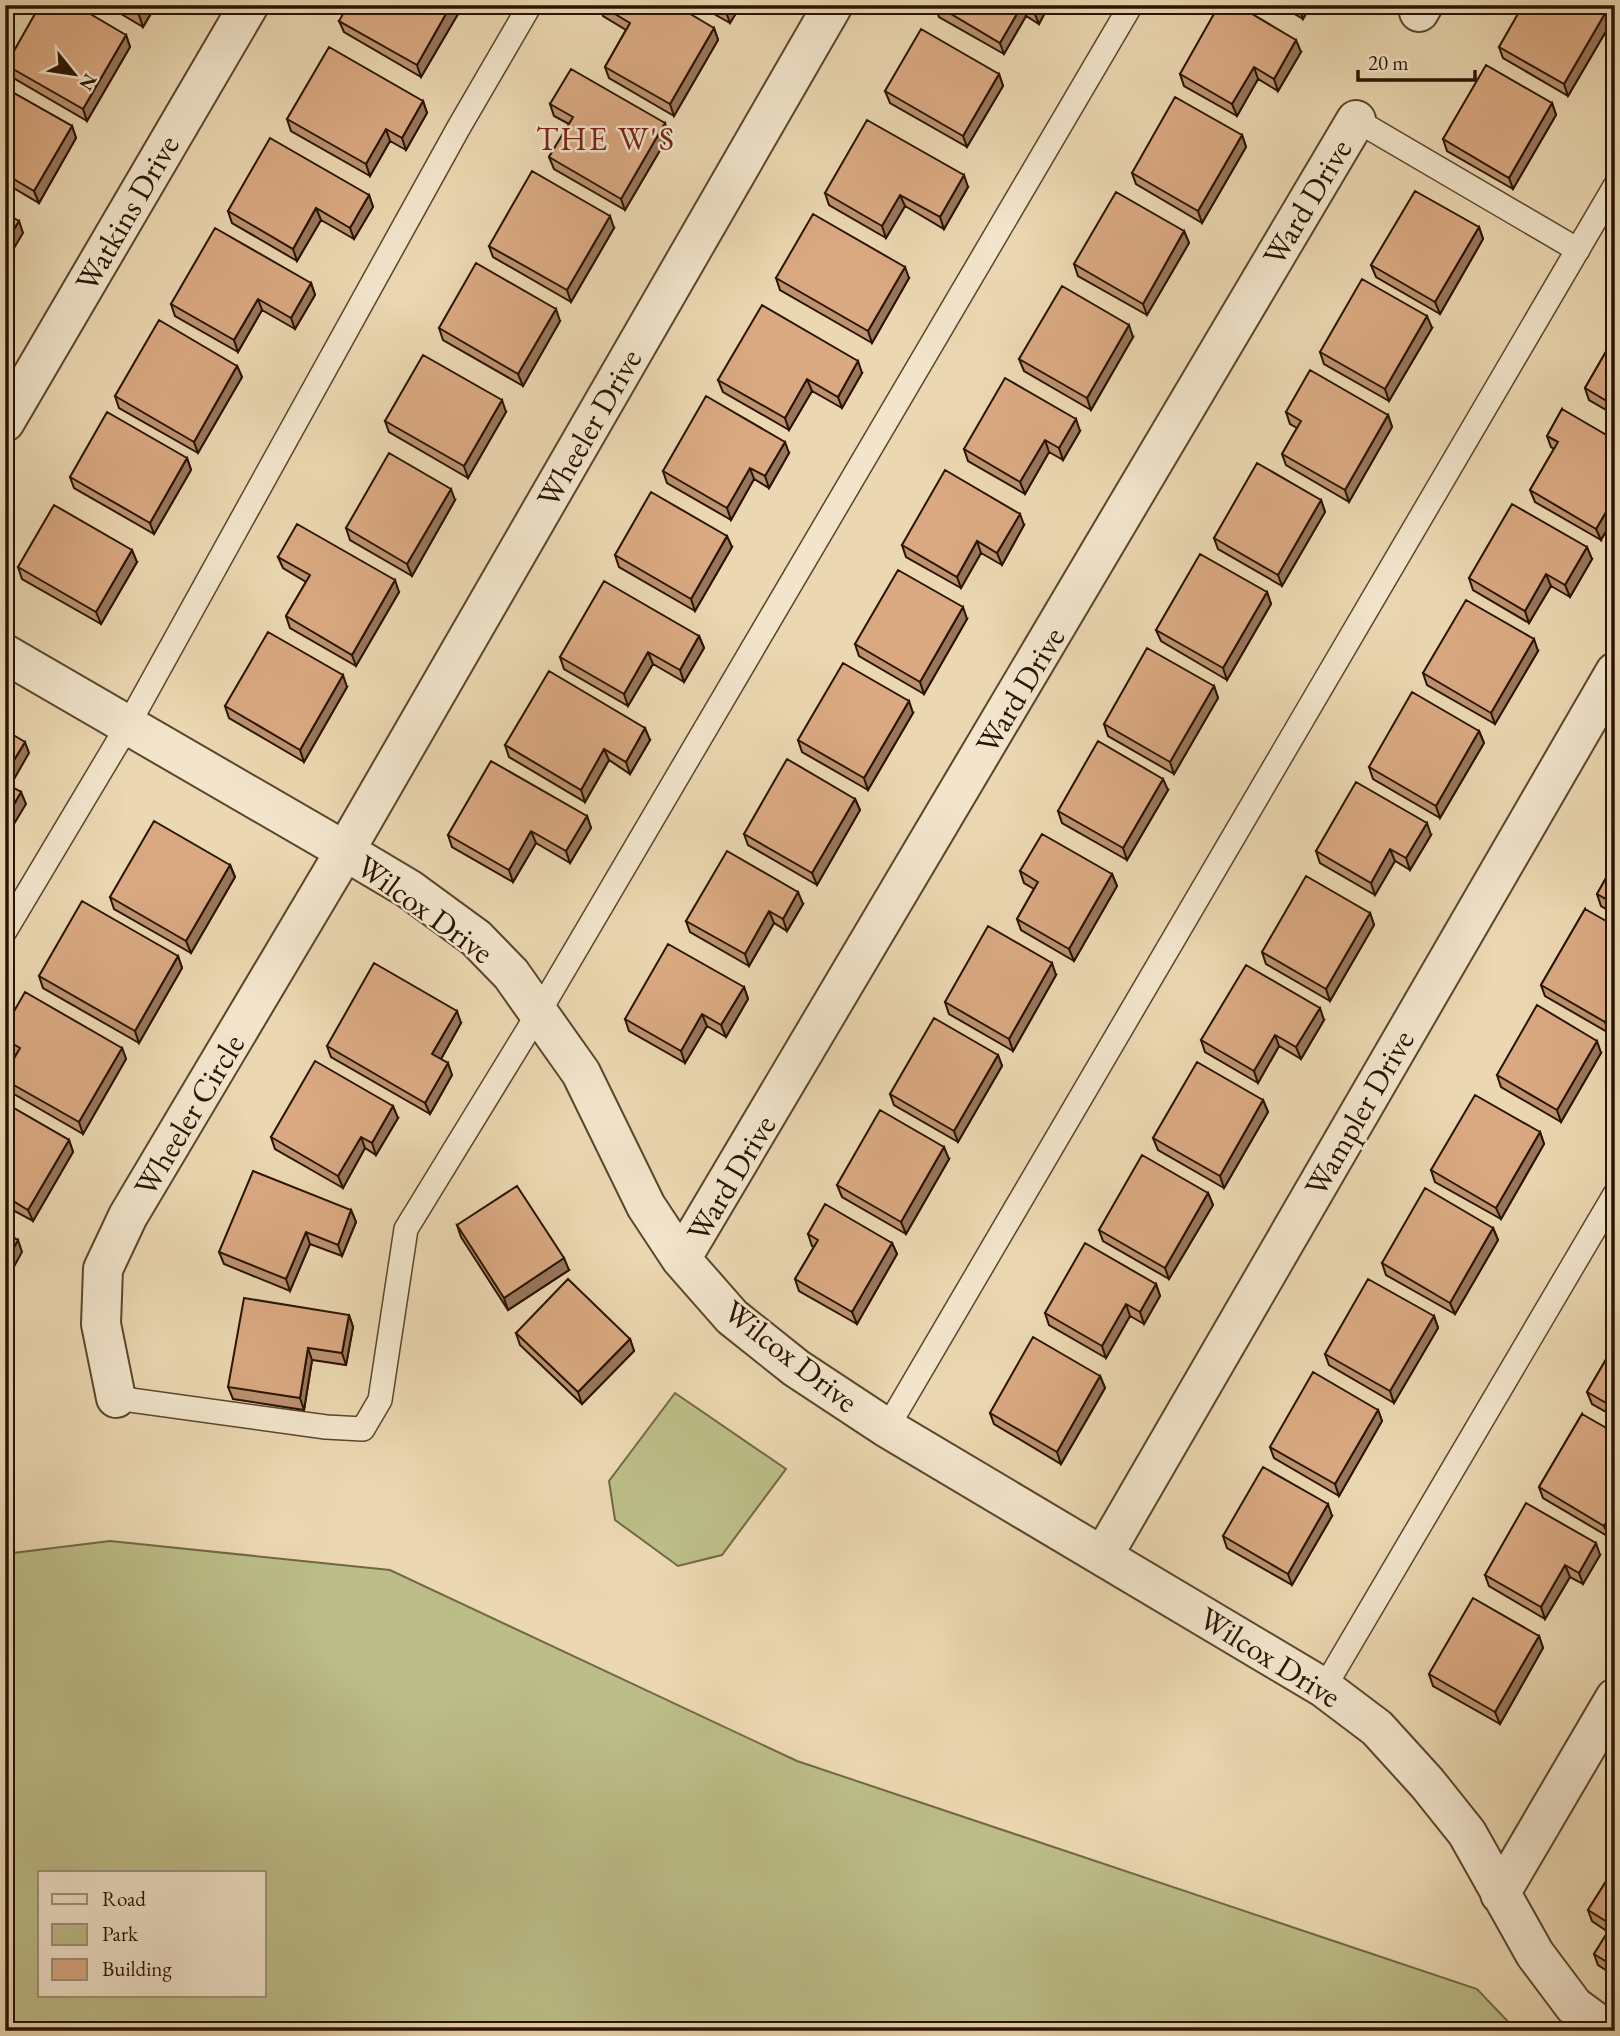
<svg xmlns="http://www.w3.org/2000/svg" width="1620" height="2036" font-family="'EB Garamond',serif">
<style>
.green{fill:#bcbd88;stroke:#726844;stroke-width:2;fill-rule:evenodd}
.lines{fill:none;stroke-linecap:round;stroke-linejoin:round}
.service-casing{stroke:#5a452c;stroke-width:26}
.minor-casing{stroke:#5a452c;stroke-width:42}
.service{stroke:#f2e5cc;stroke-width:23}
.minor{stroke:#f2e5cc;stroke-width:38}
.wall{fill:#bb9170;stroke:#291400;stroke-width:2}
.shaded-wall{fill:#99765b;stroke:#291400;stroke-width:2}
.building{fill:#daa982;stroke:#291400;stroke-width:2}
.labels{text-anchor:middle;stroke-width:5;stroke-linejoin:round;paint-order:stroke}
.street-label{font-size:32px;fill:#291400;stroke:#f2e5cc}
.neighbourhood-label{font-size:33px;letter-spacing:2px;fill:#7a1f14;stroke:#f2e5cc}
</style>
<rect width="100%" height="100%" fill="#ebd7b1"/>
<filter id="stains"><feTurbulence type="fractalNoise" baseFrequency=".00286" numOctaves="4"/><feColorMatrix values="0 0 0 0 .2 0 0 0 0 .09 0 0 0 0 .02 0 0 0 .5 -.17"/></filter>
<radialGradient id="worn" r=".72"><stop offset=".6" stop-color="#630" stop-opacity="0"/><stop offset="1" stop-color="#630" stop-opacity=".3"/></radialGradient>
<path class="green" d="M675 1393 786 1469 722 1555 678 1566 615 1520 609 1481Z
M110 1541 390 1570 797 1761 1477 1989 1517 2031H5V1554ZM40 1873H264V1996H40Z"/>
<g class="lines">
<defs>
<path id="service" d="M1356 120 1578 250
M5 931 128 725 459 127 530 5
M116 1398 326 1427 363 1429 380 1400 406 1229 539 1012 1131 5
M887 1428 1615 186
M1324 1688 1615 1194"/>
<path id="minor" d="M1419 12 1423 5
M5 422 249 5
M5 654 345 851 409 889 476 938 511 974 581 1073 646 1206 681 1259 732 1317 796 1368 887 1428 1324 1688 1377 1728 1427 1783 1467 1833 1535 1954 1574 2006 1608 2031
M681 1259 1356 120
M116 1398 101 1324 103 1269 128 1216 345 851 833 5
M1104 1554 1615 672
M1500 1894 1615 1698"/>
</defs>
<use href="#service" class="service-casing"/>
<use href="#minor" class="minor-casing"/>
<use href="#service" class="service"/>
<use href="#minor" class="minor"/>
</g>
<path class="wall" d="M106 5H156L143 27Z
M599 5 714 28 718 40 674 116 609 78 605 67 626 30 603 16Z
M698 5H741L730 23Z
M935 5H1049L1039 24 1026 16 1004 54 939 17Z
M1279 5H1311L1303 19Z
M1607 10 1612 21 1568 96 1503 58 1499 47Z
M458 14 421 77 344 32 339 21Z
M126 35 130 47 87 121 10 76 6 65Z
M1301 52 1278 91 1258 79 1237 116 1184 86 1180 74Z
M999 74 1003 86 967 147 890 103 885 91Z
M5 88 72 126 76 138 39 203 5 183Z
M423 101 427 113 406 150 390 141 370 176 291 131 287 119Z
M1552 103 1556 115 1513 189 1447 151 1443 139Z
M550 104 669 135 625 210 554 169 549 157 569 124 554 116Z
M1242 135 1246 147 1202 223 1136 184 1132 173Z
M968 187 944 229 905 206 886 238 829 205 825 193Z
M369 195 373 207 354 239 321 220 297 261 232 223 228 211Z
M1479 227 1483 239 1440 314 1376 277 1371 265Z
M614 228 571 302 493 257 489 246Z
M1184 231 1189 243 1147 315 1078 276 1074 264Z
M776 278H909L872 343 780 290Z
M311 283 315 295 295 329 262 310 238 352 175 316 171 304Z
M560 321 523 386 443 340 439 328Z
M1432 328 1389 401 1324 364 1320 352Z
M1615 336V415L1589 400 1585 388Z
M1133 337 1091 410 1024 371 1019 359Z
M237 366 242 377 198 453 119 408 115 396Z
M862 373 842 408 812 391 789 430 723 392 718 380Z
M1562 409 1601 540 1535 502 1530 490 1554 449 1551 447 1547 436Z
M506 412 468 478 389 432 385 421Z
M1286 412 1388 415 1392 427 1349 502 1286 465 1282 454 1297 428 1290 424Z
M1080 431 1063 460 1049 452 1025 494 968 461 964 449Z
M789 453 769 488 754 479 731 520 667 483 663 471Z
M187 458 191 470 154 534 74 488 70 477Z
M455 500 412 576 350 540 346 528Z
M1321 500 1325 512 1282 586 1218 549 1214 538Z
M1024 525 1002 565 981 553 961 588 906 557 902 545Z
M732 547 695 611 619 567 615 555Z
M278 557 399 592 356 666 290 628 286 616 306 582 283 568Z
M1592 559 1570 597 1551 586 1529 623 1473 590 1469 578Z
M137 562 101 624 22 579 18 567Z
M1267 592 1271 604 1227 680 1161 641 1156 630Z
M967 619 924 694 859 656 855 644Z
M699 636 704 648 684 682 653 664 628 706 564 669 560 657Z
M1538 651 1495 724 1427 685 1423 673Z
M1214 686 1218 698 1174 774 1108 736 1104 724Z
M347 687 304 762 229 718 225 706Z
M913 713 868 790 802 752 798 740Z
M1479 731 1484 743 1440 818 1373 779 1369 767Z
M650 740 630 774 609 760 585 802 509 757 505 745Z
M1168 790 1127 860 1062 823 1058 811Z
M855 799 860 810 817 885 748 845 744 834Z
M587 816 591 828 570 863 536 843 513 882 452 847 448 835Z
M1431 835 1410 870 1395 861 1375 895 1320 863 1316 851Z
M1615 862V914L1601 906 1597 894Z
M230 865 235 877 191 953 114 909 110 897Z
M1020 871 1112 874 1117 886 1074 961 1021 930 1017 919 1034 889 1024 883Z
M803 904 787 931 774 923 749 966 690 932 686 921Z
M1585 909 1609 1033 1545 996 1541 985Z
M1370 913 1374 925 1330 1001 1266 964 1262 952Z
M178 956 182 968 139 1043 43 988 39 976Z
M1056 975 1013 1051 949 1014 945 1002Z
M744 987 748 999 726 1037 707 1026 685 1063 629 1031 625 1019Z
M1324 1020 1301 1059 1279 1046 1258 1083 1205 1052 1201 1040Z
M461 1023 441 1059 452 1075 430 1114 331 1057 327 1046Z
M5 1027 122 1048 126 1059 83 1134 7 1090 5 1086V1074L16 1055 5 1048Z
M1601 1053 1561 1122 1501 1087 1497 1075Z
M998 1055 1002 1066 958 1142 894 1105 890 1094Z
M1263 1100 1268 1112 1224 1188 1158 1150 1153 1138Z
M5 1103 69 1140 73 1152 33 1221 5 1206Z
M398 1118 376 1155 365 1148 343 1188 275 1149 271 1137Z
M1540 1132 1544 1144 1501 1219 1435 1182 1431 1170Z
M949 1159 906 1234 842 1197 837 1185Z
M1208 1193 1213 1205 1169 1279 1103 1241 1099 1230Z
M351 1210 356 1222 342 1256 310 1244 290 1291 224 1264 219 1252Z
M457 1225 569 1270 508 1310 461 1237Z
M1493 1228 1498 1240 1455 1314 1386 1275 1382 1263Z
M808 1234 892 1243 897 1254 857 1324 799 1291 795 1279 814 1247 812 1246Z
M1156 1284 1160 1296 1144 1324 1130 1316 1106 1358 1049 1325 1045 1313Z
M349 1315 353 1327 346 1365 312 1360 304 1410 233 1399 228 1387Z
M1434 1316 1438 1328 1394 1403 1329 1365 1325 1354Z
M516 1333 630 1339 634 1351 582 1404 520 1345Z
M1615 1344V1417L1592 1404 1587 1392Z
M1100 1376 1105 1388 1061 1464 994 1424 990 1413Z
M1378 1410 1382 1421 1339 1496 1274 1458 1270 1447Z
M1582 1414 1609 1537 1543 1498 1539 1487Z
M1332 1516 1292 1585 1227 1548 1223 1536Z
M1600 1555 1583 1584 1570 1577 1545 1619 1489 1586 1485 1575Z
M1539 1636 1543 1648 1500 1724 1433 1686 1429 1674Z
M1615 1867V1976L1598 1965 1594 1954 1608 1932 1592 1921 1588 1910Z"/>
<path class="shaded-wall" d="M145 5H156L143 27 139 15Z
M451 5H454L458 14 421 77 417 65Z
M730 5H741L730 23 726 12Z
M1022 5 1026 16 1004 54 1000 43Z
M1038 5H1049L1039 24 1034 12Z
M1300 5H1311L1303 19 1299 7Z
M1607 10 1612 21 1568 96 1564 84Z
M714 28 718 40 674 116 670 104Z
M126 35 130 47 87 121 83 109Z
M1296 40 1301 52 1278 91 1274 79Z
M1254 67 1258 79 1237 116 1232 104Z
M999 74 1003 86 967 147 963 136Z
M423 101 427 113 406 150 402 138Z
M1552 103 1556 115 1513 189 1509 178Z
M665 123 669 135 625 210 621 199Z
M72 126 76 138 39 203 34 191Z
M386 129 390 141 370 176 366 164Z
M1242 135 1246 147 1202 223 1198 211Z
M964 175 968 187 944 229 940 217Z
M369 195 373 207 354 239 350 228Z
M900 195 905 206 886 238 882 226Z
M316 208 321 220 297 261 293 249Z
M610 216 614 228 571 302 567 290Z
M19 221 23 233 5 263V244Z
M1479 227 1483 239 1440 314 1435 302Z
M1184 231 1189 243 1147 315 1143 304Z
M905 267 909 278 872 343 868 331Z
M311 283 315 295 295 329 291 318Z
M258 299 262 310 238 352 234 340Z
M556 309 560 321 523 386 518 374Z
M1427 316 1432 328 1389 401 1385 389Z
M1129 325 1133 337 1091 410 1087 398Z
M858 361 862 373 842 408 838 397Z
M237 366 242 377 198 453 194 442Z
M807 379 812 391 789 430 785 418Z
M502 400 506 412 468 478 464 466Z
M1388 415 1392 427 1349 502 1345 490Z
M1076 419 1080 431 1063 460 1059 448Z
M1045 440 1049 452 1025 494 1020 482Z
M785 442 789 453 769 488 765 476Z
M187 458 191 470 154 534 150 523Z
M750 468 754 479 731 520 727 508Z
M451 489 455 500 412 576 407 564Z
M1615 497V516L1601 540 1596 529Z
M1321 500 1325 512 1282 586 1278 575Z
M1020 514 1024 525 1002 565 997 553Z
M727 536 732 547 695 611 691 599Z
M977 541 981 553 961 588 957 577Z
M1587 547 1592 559 1570 597 1565 585Z
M132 550 137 562 101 624 96 612Z
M1546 574 1551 586 1529 623 1525 611Z
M395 580 399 592 356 666 352 655Z
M1267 592 1271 604 1227 680 1223 668Z
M963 607 967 619 924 694 920 682Z
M699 636 704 648 684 682 680 670Z
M1534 639 1538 651 1495 724 1491 713Z
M648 652 653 664 628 706 624 694Z
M343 675 347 687 304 762 300 750Z
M1214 686 1218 698 1174 774 1170 762Z
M909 701 913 713 868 790 864 778Z
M645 728 650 740 630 774 626 762Z
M1479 731 1484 743 1440 818 1436 806Z
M25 742 29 753 6 793 5 789V775Z
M604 749 609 760 585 802 581 790Z
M1163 779 1168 790 1127 860 1123 848Z
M21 792 26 804 5 839V820Z
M855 799 860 810 817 885 812 873Z
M587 816 591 828 570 863 566 851Z
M1427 823 1431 835 1410 870 1406 858Z
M531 831 536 843 513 882 509 870Z
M1390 849 1395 861 1375 895 1371 883Z
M230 865 235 877 191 953 186 941Z
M1112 874 1117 886 1074 961 1069 949Z
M798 892 803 904 787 931 783 919Z
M769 911 774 923 749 966 745 954Z
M1370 913 1374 925 1330 1001 1326 989Z
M178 956 182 968 139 1043 135 1031Z
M1052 963 1056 975 1013 1051 1009 1039Z
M744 987 748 999 726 1037 721 1025Z
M1615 1005V1024L1609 1033 1605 1022Z
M1320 1008 1324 1020 1301 1059 1296 1047Z
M457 1011 461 1023 437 1066 432 1054Z
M702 1014 707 1026 685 1063 681 1051Z
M1275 1035 1279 1046 1258 1083 1254 1071Z
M1597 1041 1601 1053 1561 1122 1557 1110Z
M122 1048 126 1059 83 1134 79 1122Z
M998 1055 1002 1066 958 1142 954 1131Z
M448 1063 452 1075 430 1114 425 1103Z
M1263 1100 1268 1112 1224 1188 1220 1176Z
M393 1106 398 1118 376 1155 372 1143Z
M1540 1132 1544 1144 1501 1219 1496 1208Z
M361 1137 365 1148 343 1188 338 1176Z
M69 1140 73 1152 33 1221 28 1210Z
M944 1147 949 1159 906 1234 901 1222Z
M1208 1193 1213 1205 1169 1279 1165 1268Z
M351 1210 356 1222 342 1256 338 1245Z
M1493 1228 1498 1240 1455 1314 1450 1303Z
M306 1232 310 1244 290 1291 286 1279Z
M18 1240 22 1252 5 1283V1264Z
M892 1243 897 1254 857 1324 852 1312Z
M564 1258 569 1270 508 1310 504 1298Z
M1156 1284 1160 1296 1144 1324 1140 1312Z
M1126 1304 1130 1316 1106 1358 1102 1346Z
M349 1315 353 1327 346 1365 342 1353Z
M1434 1316 1438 1328 1394 1403 1390 1391Z
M630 1339 634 1351 582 1404 578 1392Z
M308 1348 312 1360 304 1410 300 1398Z
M1100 1376 1105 1388 1061 1464 1057 1452Z
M1378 1410 1382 1421 1339 1496 1335 1484Z
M1328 1504 1332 1516 1292 1585 1288 1574Z
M1615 1508V1527L1609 1537 1604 1526Z
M1596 1543 1600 1555 1583 1584 1579 1573Z
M1565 1565 1570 1577 1545 1619 1541 1607Z
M1539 1636 1543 1648 1500 1724 1495 1712Z"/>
<path class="building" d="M40 5H75L126 35 83 109 6 65Z
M122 5H145L139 15Z
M348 5H451L417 65 339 21Z
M600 5H675L714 28 670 104 605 67 630 23Z
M715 5H730L726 12Z
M936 5H1022L1000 43Z
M1023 5H1038L1034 12Z
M1219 5H1237L1296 40 1274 79 1254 67 1232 104 1180 74Z
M1523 5H1600L1607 10 1564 84 1499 47Z
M921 29 999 74 963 136 885 91Z
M329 47 423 101 402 138 386 129 366 164 287 119Z
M1486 65 1552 103 1509 178 1443 139Z
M571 69 665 123 621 199 549 157 573 117 550 104Z
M5 88 72 126 34 191 5 174Z
M1175 97 1242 135 1198 211 1132 173Z
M867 120 964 175 940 217 900 195 882 226 825 193Z
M270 138 369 195 350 228 316 208 293 249 228 211Z
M532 171 610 216 567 290 489 246Z
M1415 191 1479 227 1435 302 1371 265Z
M1116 192 1184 231 1143 304 1074 264Z
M5 213 19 221 5 244Z
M813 214 905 267 868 331 776 278Z
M215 228 311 283 291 318 258 299 234 340 171 304Z
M476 263 556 309 518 374 439 328Z
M1362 279 1427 316 1385 389 1320 352Z
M1062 286 1129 325 1087 398 1019 359Z
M762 305 858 361 838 397 807 379 785 418 718 380Z
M159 320 237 366 194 442 115 396Z
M1615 336V406L1585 388Z
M423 355 502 400 464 466 385 421Z
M1310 370 1388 415 1345 490 1282 454 1301 421 1286 412Z
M1005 378 1076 419 1059 448 1045 440 1020 482 964 449Z
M706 396 785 442 765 476 750 468 727 508 663 471Z
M1562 409 1615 440V497L1596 529 1530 490 1558 442 1547 436Z
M107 412 187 458 150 523 70 477Z
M389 453 451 489 407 564 346 528Z
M1257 463 1321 500 1278 575 1214 538Z
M945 470 1020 514 997 553 977 541 957 577 902 545Z
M651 492 727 536 691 599 615 555Z
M1512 504 1587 547 1565 585 1546 574 1525 611 1469 578Z
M54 505 132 550 96 612 18 567Z
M297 524 395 580 352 655 286 616 310 575 278 557Z
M1200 554 1267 592 1223 668 1156 630Z
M898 570 963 607 920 682 855 644Z
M604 581 699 636 680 670 648 652 624 694 560 657Z
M1466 600 1534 639 1491 713 1423 673Z
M268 632 343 675 300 750 225 706Z
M1147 648 1214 686 1170 762 1104 724Z
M843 663 909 701 864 778 798 740Z
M549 671 645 728 626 762 604 749 581 790 505 745Z
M1412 692 1479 731 1436 806 1369 767Z
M5 730 25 742 5 775Z
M1098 741 1163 779 1123 848 1058 811Z
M787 759 855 799 812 873 744 834Z
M491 761 587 816 566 851 531 831 509 870 448 835Z
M1356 782 1427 823 1406 858 1390 849 1371 883 1316 851Z
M5 783 21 792 5 820Z
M154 821 230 865 186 941 110 897Z
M1042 834 1112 874 1069 949 1017 919 1038 882 1020 871Z
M727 851 798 892 783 919 769 911 745 954 686 921Z
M1615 862V904L1597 894Z
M1306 876 1370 913 1326 989 1262 952Z
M82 901 178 956 135 1031 39 976Z
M1585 909 1615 926V1005L1605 1022 1541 985Z
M988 926 1052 963 1009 1039 945 1002Z
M668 944 744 987 721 1025 702 1014 681 1051 625 1019Z
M374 963 457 1011 432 1054 448 1063 425 1103 327 1046Z
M1246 965 1320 1008 1296 1047 1275 1035 1254 1071 1201 1040Z
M25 992 122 1048 79 1122 5 1080V1074L20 1048 5 1039V1027Z
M1537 1005 1597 1041 1557 1110 1497 1075Z
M934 1018 998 1055 954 1131 890 1094Z
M315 1061 393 1106 372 1143 361 1137 338 1176 271 1137Z
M1197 1062 1263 1100 1220 1176 1153 1138Z
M1475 1095 1540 1132 1496 1208 1431 1170Z
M5 1103 69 1140 28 1210 5 1196Z
M880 1110 944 1147 901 1222 837 1185Z
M1142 1155 1208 1193 1165 1268 1099 1230Z
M253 1171 351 1210 338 1245 306 1232 286 1279 219 1252Z
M517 1186 564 1258 504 1298 457 1225Z
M1425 1188 1493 1228 1450 1303 1382 1263Z
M825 1204 892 1243 852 1312 795 1279 818 1240 808 1234Z
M5 1233 18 1240 5 1264Z
M1085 1243 1156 1284 1140 1312 1126 1304 1102 1346 1045 1313Z
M568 1279 630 1339 578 1392 516 1333Z
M1368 1279 1434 1316 1390 1391 1325 1354Z
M244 1298 349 1315 342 1353 308 1348 300 1398 228 1387Z
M1033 1337 1100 1376 1057 1452 990 1413Z
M1615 1344V1408L1587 1392Z
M1313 1372 1378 1410 1335 1484 1270 1447Z
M1582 1414 1615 1433V1508L1604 1526 1539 1487Z
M1263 1467 1328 1504 1288 1574 1223 1536Z
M1526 1503 1596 1543 1579 1573 1565 1565 1541 1607 1485 1575Z
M1473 1598 1539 1636 1495 1712 1429 1674Z
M1615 1867V1967L1594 1954 1612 1925 1588 1910Z"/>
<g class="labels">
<g class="street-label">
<text transform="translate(1307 202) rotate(-59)" y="11">Ward Drive</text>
<text transform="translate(127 213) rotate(-60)" y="11">Watkins Drive</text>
<text transform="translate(589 428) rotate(-60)" y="11">Wheeler Drive</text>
<text transform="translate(1020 690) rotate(-59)" y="11">Ward Drive</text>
<text transform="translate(425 909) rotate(36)" y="11">Wilcox Drive</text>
<text transform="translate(1359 1113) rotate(-60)" y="11">Wampler Drive</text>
<text transform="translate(189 1115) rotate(-59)" y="11">Wheeler Circle</text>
<text transform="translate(731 1178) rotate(-59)" y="11">Ward Drive</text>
<text transform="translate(791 1356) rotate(38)" y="11">Wilcox Drive</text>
<text transform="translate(1270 1657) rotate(32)" y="11">Wilcox Drive</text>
</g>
<g class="neighbourhood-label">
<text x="606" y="150">THE W'S</text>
</g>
</g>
<rect width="1620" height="2036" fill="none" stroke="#ebd7b1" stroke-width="28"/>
<rect x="7" y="7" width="1606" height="2022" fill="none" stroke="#291400" stroke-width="3.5"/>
<rect x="14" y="14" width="1592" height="2008" fill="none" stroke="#291400" stroke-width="2"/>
<rect x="38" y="1871" width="228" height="126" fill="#f2e5cc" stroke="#a2917a" stroke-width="2"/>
<rect x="52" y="1894" width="35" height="10" fill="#f2e5cc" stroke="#a2917a" stroke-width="2"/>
<text x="102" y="1906" font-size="21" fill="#291400">Road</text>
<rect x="52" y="1924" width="35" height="21" fill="#bcbd88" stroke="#a2917a" stroke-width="2"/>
<text x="102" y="1941" font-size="21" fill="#291400">Park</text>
<rect x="52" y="1959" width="35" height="21" fill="#daa982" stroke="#a2917a" stroke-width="2"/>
<text x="102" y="1976" font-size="21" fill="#291400">Building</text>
<g transform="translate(74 74) rotate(120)" stroke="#f2e5cc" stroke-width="5" paint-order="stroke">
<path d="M0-5L12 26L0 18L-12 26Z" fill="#291400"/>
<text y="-10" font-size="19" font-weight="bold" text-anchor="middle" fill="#291400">N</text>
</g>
<path d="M1358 70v10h117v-10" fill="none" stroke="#291400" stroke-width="3.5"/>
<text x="1368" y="70" font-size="21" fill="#291400" stroke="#f2e5cc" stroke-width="5" paint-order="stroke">20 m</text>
<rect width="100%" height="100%" filter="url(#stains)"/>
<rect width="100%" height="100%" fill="url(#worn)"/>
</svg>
